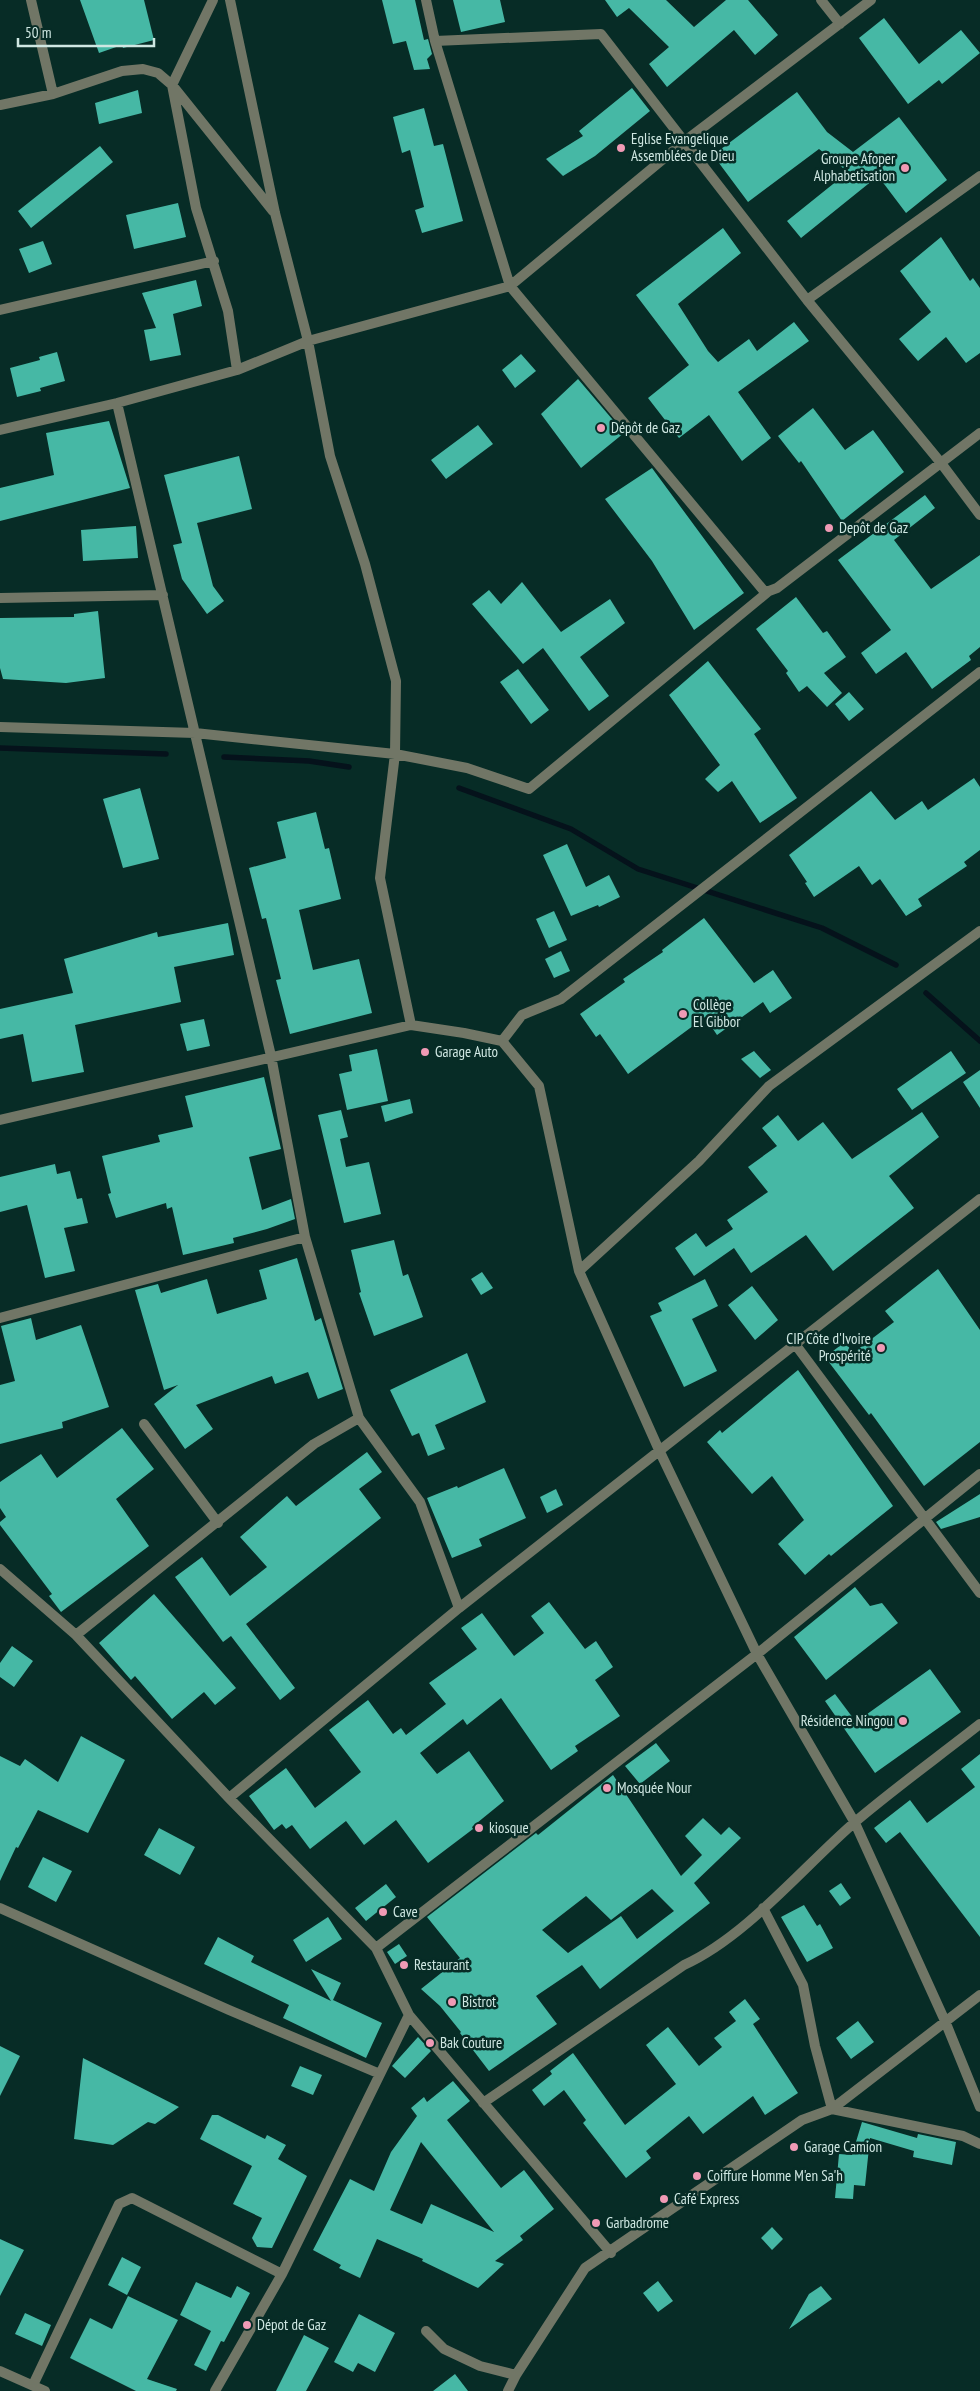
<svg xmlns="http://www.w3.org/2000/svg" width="980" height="2391" font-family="'PT Sans Narrow',sans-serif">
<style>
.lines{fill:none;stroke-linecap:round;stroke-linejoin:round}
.stream{stroke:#05121b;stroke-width:5.5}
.building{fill:#46b8a5;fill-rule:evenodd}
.street{stroke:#717666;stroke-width:10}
.poi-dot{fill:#f09ab5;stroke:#072c26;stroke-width:2}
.labels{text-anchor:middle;stroke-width:5;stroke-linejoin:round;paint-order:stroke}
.poi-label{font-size:15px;fill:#cfe7e2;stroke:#072c26;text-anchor:start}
</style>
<rect width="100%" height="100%" fill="#072c26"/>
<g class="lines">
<path class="stream" d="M0 748 166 754
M224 757 309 761 349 767
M459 788 571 829 638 869 822 928 896 965
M926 993 980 1041"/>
</g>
<path class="building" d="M80 0H144L154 40 123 48 122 45 99 53Z
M382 0H415L424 40 428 39 432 54 427 59 430 69 414 70 406 41 393 44Z
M453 0H500L505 22 461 32Z
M605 0H666L694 27 726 0H748L778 35 755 55 734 30 667 87 649 64 669 47 629 8 617 17Z
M884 18 919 64 961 30 980 53 942 84 939 80 908 104 859 38Z
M632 88 650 111 595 156 563 176 546 159 583 136 579 131Z
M138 90 142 113 99 124 95 103Z
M797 92 827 132 853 152 899 117 947 180 906 213 878 176 801 238 787 221 848 172 819 149 748 202 713 155Z
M424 108 434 146 443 144 463 221 422 233 415 210 424 207 410 150 402 153 393 117Z
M100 146 113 162 31 228 18 211Z
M178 203 186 237 134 249 126 215Z
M723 228 741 253 678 304 708 351 718 362 749 339 757 351 794 322 809 341 738 392 771 438 742 461 709 415 679 438 648 398 689 365 636 295Z
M941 237 970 281 973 278 980 288V353L966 363 946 337 918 361 899 339 931 312 900 271Z
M43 241 52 264 29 273 19 249Z
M196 280 202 306 173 314 181 355 150 361 144 330 156 328 142 293Z
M57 352 65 381 40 388 41 391 17 397 10 368 40 360 39 357Z
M521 354 536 371 515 388 502 370Z
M578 379 624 433 581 468 541 414Z
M813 408 845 450 873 430 904 472 842 521 801 461 799 463 778 436Z
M109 421 130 488 0 521V488L54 475 46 433Z
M478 425 493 444 446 479 431 460Z
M239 456 252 509 197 523 213 586 224 601 207 614 182 579 173 545 182 543 164 475Z
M652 468 744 593 694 630 652 561 605 499Z
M925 495 935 508 894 540 931 589 980 555V647L969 656 971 660 932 689 906 652 876 674 861 653 891 630 838 560Z
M136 526 138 558 83 561 81 530Z
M522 582 561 632 610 599 625 623 580 657 609 696 589 711 543 648 523 664 472 604 489 590 501 604Z
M796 597 823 633 827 631 846 657 824 673 842 693 827 707 807 686 799 692 786 673 788 671 756 629Z
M98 611 105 678 66 683 3 679 0 668V618L74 617V614Z
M708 661 761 729 754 734 797 798 760 823 732 781 718 792 705 779 720 765 669 695Z
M518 669 549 710 531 724 500 682Z
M849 692 864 709 849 721 835 704Z
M974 778 980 787V850L964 862 967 866 918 899 922 906 906 916 880 879 872 885 859 866 814 897 805 883 807 882 789 855 871 791 895 820 922 801 928 810Z
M140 788 159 859 123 868 103 799Z
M316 812 325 849 329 848 341 899 299 910 313 970 359 959 372 1013 290 1034 276 980 281 979 266 918 262 919 249 868 286 858 277 822Z
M567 844 586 887 609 875 620 897 599 907 598 905 571 916 543 855Z
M554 911 567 940 549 948 536 919Z
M704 918 754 983 773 970 792 998 770 1013 763 1002 717 1035 705 1017 628 1074 600 1034 596 1037 580 1014 625 982 623 979 663 952 662 950Z
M228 923 234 955 174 967 181 1002 75 1025 84 1072 32 1082 23 1034 0 1039V1009L73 993 64 959 157 932 158 937Z
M561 951 570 971 554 978 545 959Z
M204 1019 210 1046 187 1051 180 1024Z
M377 1049 388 1101 347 1110 339 1074 352 1071 349 1055Z
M754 1051 771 1070 760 1078 741 1059Z
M951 1051 966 1073 912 1110 897 1089Z
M980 1070V1108L963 1082Z
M264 1077 281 1149 249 1157 262 1210 291 1199 295 1219 267 1229 233 1238 234 1243 183 1255 172 1207 167 1209 166 1203 116 1218 108 1194 111 1193 102 1156 160 1142 158 1135 193 1127 185 1096Z
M410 1099 413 1113 385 1122 381 1106Z
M341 1110 348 1137 340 1139 346 1167 369 1162 381 1214 344 1223 318 1115Z
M922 1112 939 1137 889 1176 914 1208 833 1271 806 1235 751 1273 734 1248 694 1276 675 1248 696 1233 706 1247 733 1229 727 1220 768 1192 748 1167 777 1146 762 1128 778 1115 798 1141 823 1122 852 1159Z
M55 1164 57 1174 70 1171 77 1199 82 1198 88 1223 64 1228 75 1271 45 1278 27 1205 0 1212V1177Z
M394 1240 403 1276 408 1274 423 1317 374 1336 359 1293 361 1292 351 1250Z
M297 1258 315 1321 321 1318 343 1389 318 1399 308 1372 275 1384 272 1376 196 1405 213 1429 185 1449 154 1404 178 1385 164 1390 135 1290 158 1284 161 1293 207 1279 217 1314 267 1299 259 1270Z
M938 1269 980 1330V1442L924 1486 871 1413 869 1415 825 1357 845 1342 853 1353 894 1322 885 1311Z
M482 1272 493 1288 481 1295 471 1279Z
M705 1279 718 1306 692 1319 717 1371 684 1387 650 1316 662 1311 658 1303Z
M752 1286 778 1320 755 1340 728 1305Z
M31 1318 36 1340 81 1325 109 1407 62 1422 63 1428 0 1444V1385L15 1381 1 1326Z
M467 1353 486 1402 435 1425 445 1449 428 1456 419 1433 412 1436 390 1390Z
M798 1370 893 1506 831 1556 829 1554 805 1575 778 1544 804 1520 772 1476 752 1494 707 1442 720 1430 722 1433Z
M122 1428 154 1469 116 1499 149 1546 61 1612 49 1596 52 1594 0 1525V1522L6 1517 0 1508V1482L41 1454 57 1478Z
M367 1452 382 1472 359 1489 381 1518 246 1624 295 1688 280 1700 231 1636 223 1642 175 1577 202 1557 230 1596 267 1567 240 1537 287 1496 296 1506Z
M504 1468 526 1518 479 1539 482 1546 452 1558 427 1498 457 1486 458 1488Z
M556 1489 563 1505 547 1513 540 1497Z
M980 1494V1517L941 1529 936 1522Z
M855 1587 870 1606 882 1603 898 1623 826 1680 794 1637Z
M154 1594 236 1688 215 1705 204 1692 172 1719 135 1676 131 1680 99 1643Z
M549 1602 585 1649 596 1641 613 1667 595 1680 620 1716 575 1746 578 1751 551 1770 501 1698 467 1725 463 1719 420 1753 437 1774 469 1751 504 1801 472 1827 473 1829 428 1863 396 1820 364 1845 346 1821 310 1849 292 1825 286 1829 282 1824 274 1830 249 1796 286 1768 315 1808 361 1772 329 1730 368 1700 393 1734 401 1728 406 1735 446 1704 429 1683 477 1649 461 1628 482 1613 514 1656 544 1633 531 1616Z
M12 1646 33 1661 14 1687 0 1677V1663Z
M930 1669 961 1712 875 1773 825 1701 835 1694 856 1722Z
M81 1736 125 1760 88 1833 38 1810 18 1848 16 1847 0 1881V1756L20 1766 25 1759 58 1782Z
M656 1743 670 1761 640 1784 625 1766Z
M980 1754V1937L900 1832 886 1843 874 1828 910 1800 927 1823 975 1787 961 1769Z
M613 1775 681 1876 702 1855 685 1836 703 1818 721 1835 729 1827 741 1838 694 1883 710 1903 600 1989 582 1965 536 1996 557 2024 489 2071 460 2033 461 2032 440 2006 421 1989 460 1958 427 1917 536 1833 538 1835ZM652 1889 674 1911 637 1939 621 1916 568 1953 542 1930 586 1896 611 1920Z
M159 1828 195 1847 180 1875 144 1855Z
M43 1857 72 1871 56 1902 28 1887Z
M841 1883 851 1898 840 1906 829 1891Z
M386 1884 396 1897 366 1921 355 1908Z
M804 1905 817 1926 820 1924 833 1948 807 1962 781 1917Z
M328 1917 342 1939 306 1962 293 1940Z
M218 1937 254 1956 251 1962 331 2001 311 1969 341 1983 333 2000 382 2023 366 2058 283 2018 289 2005 204 1964Z
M399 1944 407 1956 395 1964 387 1952Z
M745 1999 760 2019 753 2024 798 2093 765 2115 753 2096 703 2134 689 2116 646 2151 651 2158 626 2178 583 2123 586 2120 564 2090 544 2106 532 2090 552 2074 550 2071 573 2053 625 2125 676 2084 646 2045 668 2027 699 2066 722 2047 714 2038 736 2021 729 2012Z
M858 2021 874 2042 851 2059 836 2038Z
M418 2037 431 2051 405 2078 392 2066Z
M0 2046 20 2056 0 2096Z
M83 2058 179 2107 155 2124 148 2122 113 2145 74 2139Z
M300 2066 322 2075 313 2095 291 2086Z
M453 2081 470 2101 447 2120 501 2188 524 2170 554 2209 520 2236 523 2240 495 2261 504 2264 478 2288 422 2261 423 2259 377 2239 360 2278 339 2268 341 2265 313 2250 350 2179 374 2191 391 2152 417 2116 411 2108 424 2097 427 2102ZM421 2142 494 2232 431 2204 422 2224 390 2210Z
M212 2115H218L265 2139 267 2135 286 2145 278 2159 307 2176 272 2248 257 2247 252 2238 262 2218 233 2204 252 2166 200 2139Z
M862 2122 917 2138 918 2134 956 2142 952 2165 913 2157 914 2151 870 2138 865 2186 854 2185 853 2199 835 2198 839 2154 852 2155Z
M772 2227 783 2239 772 2250 761 2238Z
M0 2239 24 2250 0 2296Z
M122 2257 141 2267 127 2295 108 2285Z
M658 2281 673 2301 658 2312 643 2293Z
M196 2282 231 2298 237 2286 250 2293 224 2342 221 2341 206 2371 194 2365 211 2331 180 2315Z
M821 2286 832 2299 789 2329 809 2294Z
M128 2296 178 2320 147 2379 177 2389 176 2391H136L70 2358 90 2318 112 2329Z
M25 2313 51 2325 42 2346 15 2334Z
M359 2314 395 2333 375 2372 358 2363 353 2372 334 2362Z
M304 2335 329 2348 306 2391H276Z
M455 2374 468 2391H433Z"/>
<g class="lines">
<path class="street" d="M31 0 53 94
M213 0 172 85 273 211
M230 0 275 213 308 341 330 456 365 564 396 681 395 754 380 878 411 1025 464 1033 502 1041 539 1086 579 1271 659 1450 757 1654 855 1823 945 2021 980 2107
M426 0 435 41 510 286 764 591H769L777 588 980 433
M821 0 840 24
M435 41 601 34 807 300 941 463 980 515
M0 105 53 94 122 71 143 69 158 73 172 85 196 208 228 311 237 370
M807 300 980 176
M0 310 214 261
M117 403 271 1056 305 1237 359 1418 420 1502 459 1608
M0 430 117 403 237 370 308 341 510 286 685 141 871 0
M0 598 163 595
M0 727 195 733 395 754 467 768 529 789 769 591
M502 1041 522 1015 561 999 980 672
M0 1120 411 1025
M579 1271 699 1161 769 1086 980 931
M0 1318 305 1237
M795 1344 980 1593
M144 1424 218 1523
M0 1569 76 1635 229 1798 376 1948 409 2015 611 2253
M76 1635 314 1444 359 1418
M229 1798 459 1608 980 1199
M0 1908 229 2010 380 2074
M763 1908 803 1985 815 2046 832 2109 980 1995
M376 1948 757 1654 980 1474
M483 2103 684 1965C746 1937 803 1867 855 1822 895 1788 938 1757 980 1724
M426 2331 444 2349 480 2366 516 2375
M0 2371 45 2391
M33 2385 119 2204 132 2198 282 2274
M215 2391 282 2274 409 2015
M508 2391 516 2375 585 2268 802 2120 832 2109 963 2136 980 2144"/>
</g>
<g class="poi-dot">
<circle cx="621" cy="148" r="5"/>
<circle cx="905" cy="168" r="5"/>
<circle cx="601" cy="428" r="5"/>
<circle cx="829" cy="528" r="5"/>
<circle cx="683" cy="1014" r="5"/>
<circle cx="425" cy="1052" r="5"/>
<circle cx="881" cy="1348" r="5"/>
<circle cx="903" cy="1721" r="5"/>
<circle cx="607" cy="1788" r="5"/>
<circle cx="479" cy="1828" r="5"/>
<circle cx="383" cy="1912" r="5"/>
<circle cx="404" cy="1965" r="5"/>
<circle cx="452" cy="2002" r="5"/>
<circle cx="430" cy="2043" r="5"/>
<circle cx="794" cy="2147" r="5"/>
<circle cx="697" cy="2176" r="5"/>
<circle cx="664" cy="2199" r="5"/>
<circle cx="596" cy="2223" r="5"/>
<circle cx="247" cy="2325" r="5"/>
</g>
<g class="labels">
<g class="poi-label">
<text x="631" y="144">Eglise Evangelique<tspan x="631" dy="17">Assemblées de Dieu</tspan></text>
<text x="895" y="164" text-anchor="end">Groupe Afoper<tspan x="895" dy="17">Alphabetisation</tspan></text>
<text x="611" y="433">Dépôt de Gaz</text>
<text x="839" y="533">Depôt de Gaz</text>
<text x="693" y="1010">Collège<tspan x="693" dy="17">El Gibbor</tspan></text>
<text x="435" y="1057">Garage Auto</text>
<text x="871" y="1344" text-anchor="end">CIP Côte d'Ivoire<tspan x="871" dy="17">Prospérité</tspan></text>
<text x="893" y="1726" text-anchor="end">Résidence Ningou</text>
<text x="617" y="1793">Mosquée Nour</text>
<text x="489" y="1833">kiosque</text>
<text x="393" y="1917">Cave</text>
<text x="414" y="1970">Restaurant</text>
<text x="462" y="2007">Bistrot</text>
<text x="440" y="2048">Bak Couture</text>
<text x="804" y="2152">Garage Camion</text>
<text x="707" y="2181">Coiffure Homme M'en Sa'h</text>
<text x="674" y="2204">Café Express</text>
<text x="606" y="2228">Garbadrome</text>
<text x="257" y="2330">Dépot de Gaz</text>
</g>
</g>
<path d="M18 38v8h136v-8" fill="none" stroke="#cfe7e2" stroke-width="2.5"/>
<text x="25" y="38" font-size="15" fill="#cfe7e2" stroke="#072c26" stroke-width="4" paint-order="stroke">50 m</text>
</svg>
